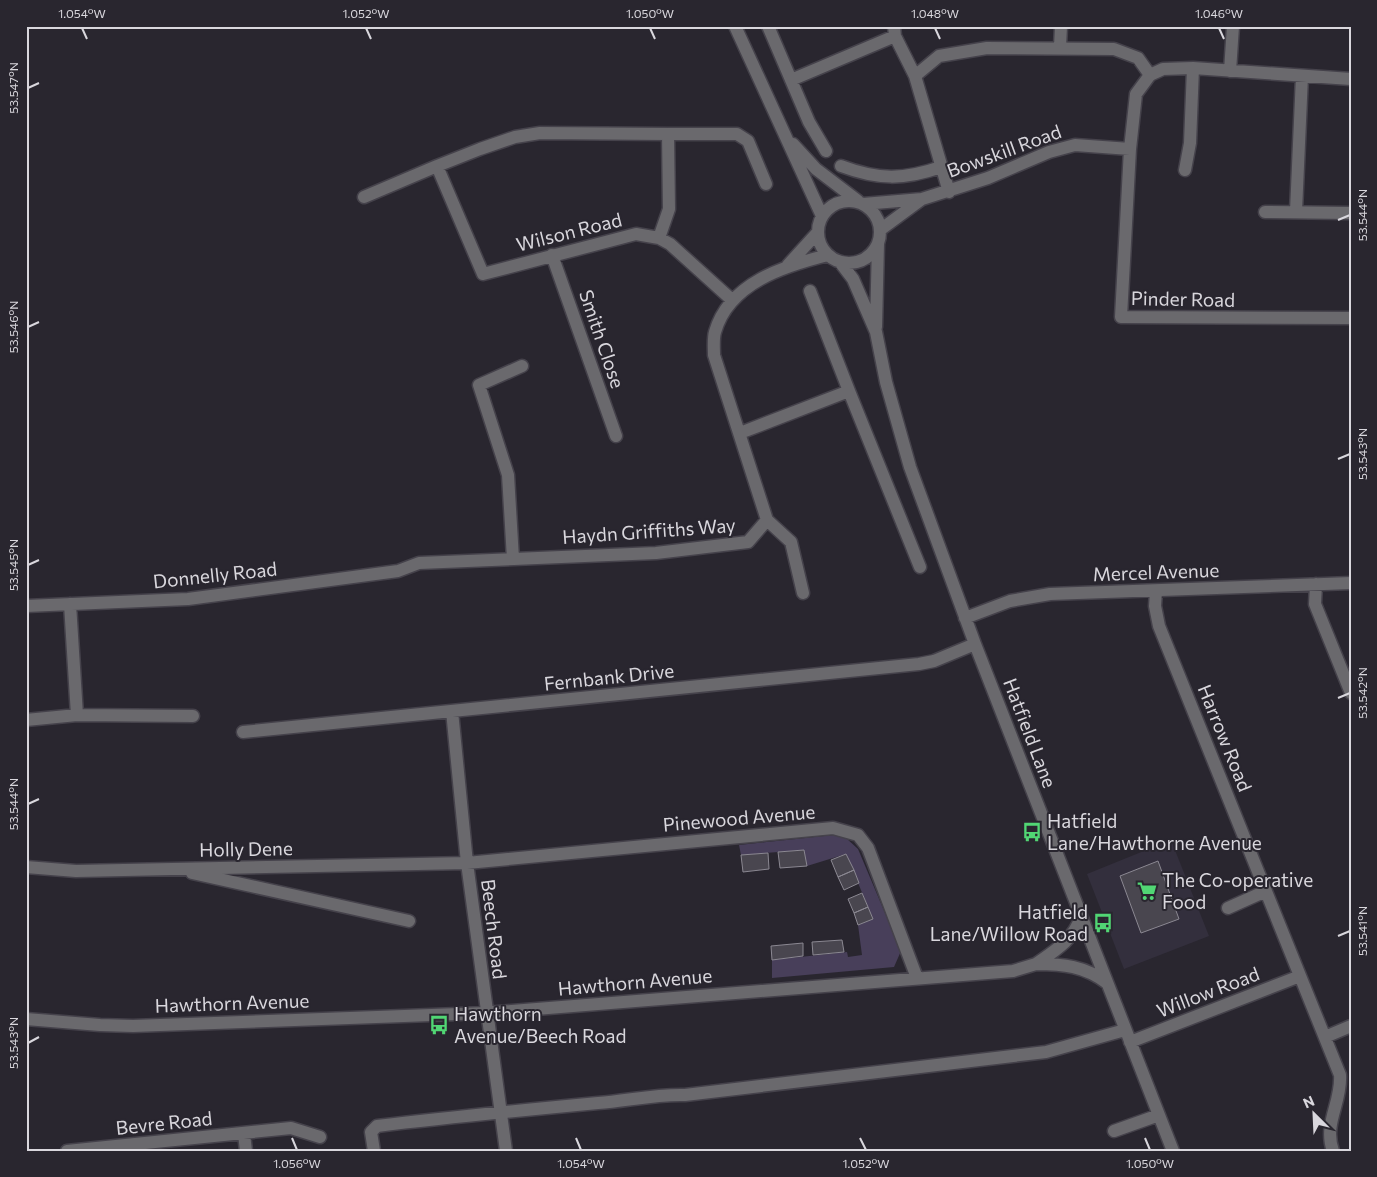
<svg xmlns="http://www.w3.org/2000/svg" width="1377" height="1177" font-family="Commissioner,sans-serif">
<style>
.built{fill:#332f3d}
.green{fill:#483f5a}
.building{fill:#49464f;stroke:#8b8892}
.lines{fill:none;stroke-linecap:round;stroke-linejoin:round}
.minor-casing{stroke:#45424b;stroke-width:15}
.minor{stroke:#6a696d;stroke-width:12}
.ticks{fill:none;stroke:#d9d7dd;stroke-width:2}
.labels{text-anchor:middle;stroke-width:4;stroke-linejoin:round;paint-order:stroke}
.street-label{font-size:19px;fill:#d9d7dd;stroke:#29262f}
.poi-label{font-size:19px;fill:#d9d7dd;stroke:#29262f;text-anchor:start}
.neatline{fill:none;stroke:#d9d7dd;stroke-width:2}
.ticks-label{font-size:12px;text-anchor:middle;fill:#d9d7dd}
</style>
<rect width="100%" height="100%" fill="#29262f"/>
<path class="built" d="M1171 840 1209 936 1124 969 1087 874Z"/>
<path class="green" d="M834 835 846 838 858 849 901 951 894 967 772 978V960L847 952 848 957 862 955 858 925 873 919 846 854 807 866 804 850 741 855 739 845Z"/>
<path class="building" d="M804 850 807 866 780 868 778 852Z
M768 853 769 869 743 872 741 855Z
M846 854 854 870 838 877 831 860Z
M1158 861 1179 919 1141 933 1120 876Z
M854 870 859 883 844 890 838 877Z
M862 893 868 907 854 913 848 899Z
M868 907 873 919 858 925 854 913Z
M842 940 844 952 813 955 812 942Z
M803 943V956L772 960 771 946Z"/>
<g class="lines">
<defs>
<path id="minor" d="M735 26 822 216
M768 26 809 122 826 151
M894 26 895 36 915 76 949 192
M1060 47 1061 26
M1230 71 1233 26
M915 76 939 56 987 48 1114 49 1138 58 1150 75
M1351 79 1193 68 1163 69 1150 75 1136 94 1130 149 1121 317 1351 318
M791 80 895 36
M668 134 540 133 515 137 480 149 437 166 483 274 636 234 659 238 670 244 732 300
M793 144 816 169 858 201
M841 166C878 180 904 180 941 167
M1185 170 1190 143 1193 68
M364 197 437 166
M818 232a31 31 0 1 1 62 0a31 31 0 1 1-62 0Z
M863 204 922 199 988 178 1049 152 1075 145 1130 149
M1296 211 1302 76
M1265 212 1349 213
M880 230 922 199
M659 238 669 209 668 134H737L748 141 766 184
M552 255 616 436
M840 262 853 279 876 332 886 382 910 467 975 644 1173 1151
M788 265 818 232
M876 327 878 244
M849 391 920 567
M740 433 849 391 810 291
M767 520 714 355C714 348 713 339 715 332 729 283 784 266 828 255
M767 520 791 542 803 593
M513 559 508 475 479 385 522 366
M1316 584 1315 604 1351 693
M1156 591 1155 606 1159 626 1340 1075C1342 1102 1323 1124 1333 1151
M70 604 77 715 193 716
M26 606 188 599 398 571 419 563 656 553 748 542 767 520
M965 618 1010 601 1050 594 1351 583
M452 711 467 863 506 1151
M26 720 77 715
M243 732 919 664 934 661 975 644
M26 867 76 871 467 863 833 828 858 835 868 848 917 978
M192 873 409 921
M1228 908 1266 891
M1081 917C1073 940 1056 950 1036 964 1063 964 1085 966 1107 983
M26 1019 100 1025 133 1026 486 1013 1013 971 1036 964
M1325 1037 1351 1026
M1130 1042 1300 976
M1114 1131 1159 1115
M244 1134 246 1151
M67 1151 291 1128 320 1137
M374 1151 371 1132 377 1126C451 1117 524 1110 598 1103 627 1101 655 1094 685 1095L1046 1052 1125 1030"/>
</defs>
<use href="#minor" class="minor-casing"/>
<use href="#minor" class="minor"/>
</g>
<path class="ticks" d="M82 28 87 39M366 28 371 39M650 28 655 39M935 28 940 39M1219 28 1224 39M28 88 39 83M1338 220 1350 215M28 327 39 322M1338 459 1350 454M28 565 39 560M1338 698 1350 693M28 804 39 799M1338 936 1350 931M28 1043 39 1037M292 1138 297 1150M576 1138 581 1150M860 1138 866 1150M1145 1138 1150 1150"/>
<defs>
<symbol id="bus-bare" viewBox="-9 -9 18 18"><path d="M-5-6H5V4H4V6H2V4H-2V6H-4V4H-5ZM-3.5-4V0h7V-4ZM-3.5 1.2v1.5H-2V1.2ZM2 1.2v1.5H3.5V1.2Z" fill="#51d674" stroke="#29262f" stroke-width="2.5" paint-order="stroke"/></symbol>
<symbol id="supermarket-bare" viewBox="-9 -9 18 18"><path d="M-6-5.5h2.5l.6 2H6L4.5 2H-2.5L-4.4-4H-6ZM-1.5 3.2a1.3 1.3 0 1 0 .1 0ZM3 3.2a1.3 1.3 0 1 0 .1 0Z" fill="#51d674" stroke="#29262f" stroke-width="2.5" paint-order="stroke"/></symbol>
</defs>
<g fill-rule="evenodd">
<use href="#bus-bare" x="1018" y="818" width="28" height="28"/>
<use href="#supermarket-bare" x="1133" y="877" width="28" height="28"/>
<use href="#bus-bare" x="1089" y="909" width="28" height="28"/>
<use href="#bus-bare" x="425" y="1011" width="28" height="28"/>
</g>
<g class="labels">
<g class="street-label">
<text transform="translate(1004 151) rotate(-20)" y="7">Bowskill Road</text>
<text transform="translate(569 232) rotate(-14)" y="7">Wilson Road</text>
<text transform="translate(1183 299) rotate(1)" y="7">Pinder Road</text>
<text transform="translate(602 339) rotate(71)" y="7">Smith Close</text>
<text transform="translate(649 531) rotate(-4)" y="7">Haydn Griffiths Way</text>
<text transform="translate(1156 572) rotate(-2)" y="7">Mercel Avenue</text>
<text transform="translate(215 575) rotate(-6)" y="7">Donnelly Road</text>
<text transform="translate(609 677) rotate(-6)" y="7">Fernbank Drive</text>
<text transform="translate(1030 733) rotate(69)" y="7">Hatfield Lane</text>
<text transform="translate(1225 738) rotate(68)" y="7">Harrow Road</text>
<text transform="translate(739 818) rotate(-5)" y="7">Pinewood Avenue</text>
<text transform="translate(246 849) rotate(-1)" y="7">Holly Dene</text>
<text transform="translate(494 929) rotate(83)" y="7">Beech Road</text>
<text transform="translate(635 982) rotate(-5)" y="7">Hawthorn Avenue</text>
<text transform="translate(1208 992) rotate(-21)" y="7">Willow Road</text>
<text transform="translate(232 1003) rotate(-2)" y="7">Hawthorn Avenue</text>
<text transform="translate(164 1123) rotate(-6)" y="7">Bevre Road</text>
</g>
<g class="poi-label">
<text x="1047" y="828">Hatfield<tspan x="1047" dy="22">Lane/Hawthorne Avenue</tspan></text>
<text x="1162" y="887">The Co-operative<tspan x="1162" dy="22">Food</tspan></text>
<text x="1088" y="919" text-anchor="end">Hatfield<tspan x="1088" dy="22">Lane/Willow Road</tspan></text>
<text x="454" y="1021">Hawthorn<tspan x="454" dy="22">Avenue/Beech Road</tspan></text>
</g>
</g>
<rect width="1377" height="1177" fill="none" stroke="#29262f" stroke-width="55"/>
<g transform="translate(1314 1114) rotate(336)" stroke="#29262f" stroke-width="4" paint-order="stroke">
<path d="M0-4L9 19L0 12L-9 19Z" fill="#d9d7dd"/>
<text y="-8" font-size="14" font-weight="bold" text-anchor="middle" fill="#d9d7dd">N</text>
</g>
<rect x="28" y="28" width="1322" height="1122" class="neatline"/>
<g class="ticks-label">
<text x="82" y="18">1.054°W</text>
<text x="366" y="18">1.052°W</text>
<text x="650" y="18">1.050°W</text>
<text x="935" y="18">1.048°W</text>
<text x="1219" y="18">1.046°W</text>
<text transform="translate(14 88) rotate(-90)" y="4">53.547°N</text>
<text transform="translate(1363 215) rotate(-90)" y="4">53.544°N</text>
<text transform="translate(14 327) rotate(-90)" y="4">53.546°N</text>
<text transform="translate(1363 454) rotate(-90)" y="4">53.543°N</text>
<text transform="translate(14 565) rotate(-90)" y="4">53.545°N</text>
<text transform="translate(1363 693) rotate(-90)" y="4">53.542°N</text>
<text transform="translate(14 804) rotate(-90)" y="4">53.544°N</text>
<text transform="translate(1363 931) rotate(-90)" y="4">53.541°N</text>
<text transform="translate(14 1043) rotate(-90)" y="4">53.543°N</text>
<text x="297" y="1168">1.056°W</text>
<text x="581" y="1168">1.054°W</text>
<text x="866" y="1168">1.052°W</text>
<text x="1150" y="1168">1.050°W</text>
</g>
</svg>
